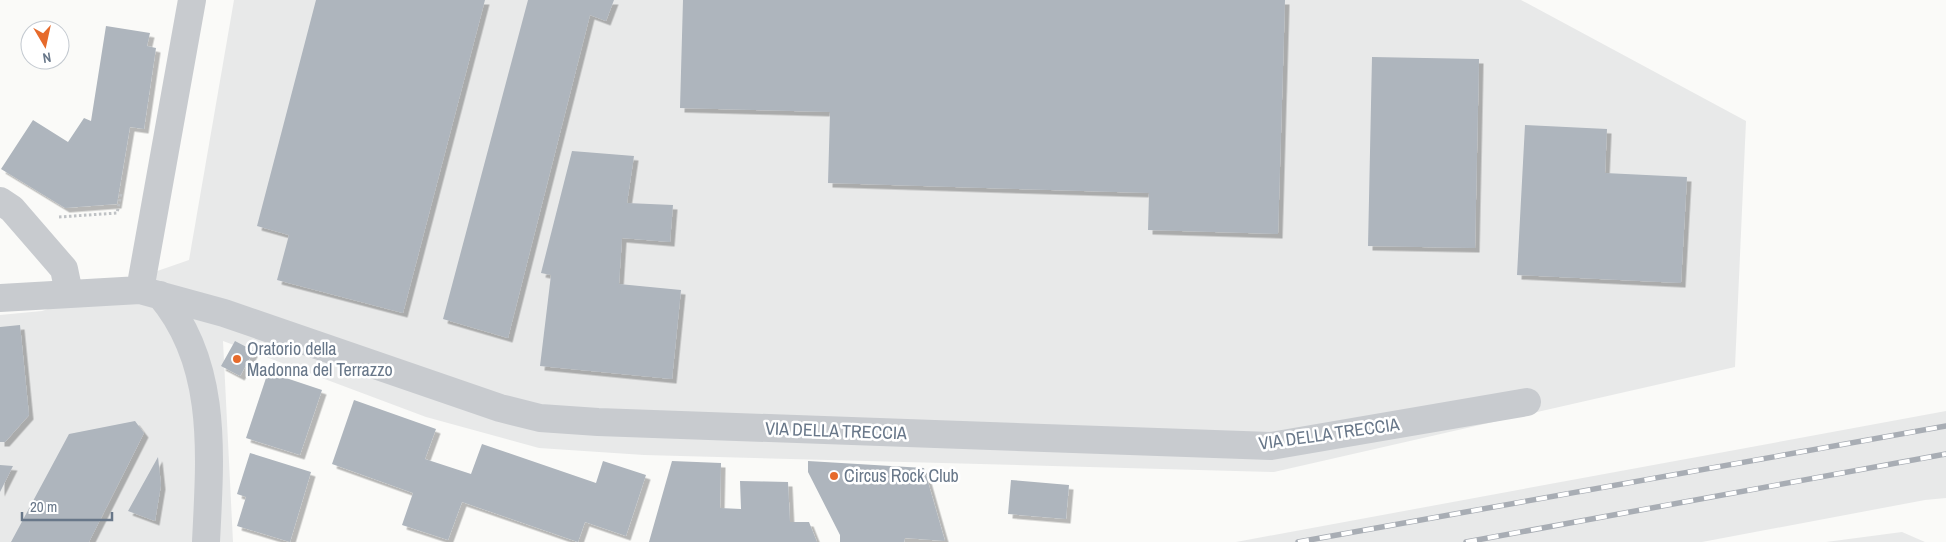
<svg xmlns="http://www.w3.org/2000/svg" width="1946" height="542" font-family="'Archivo Narrow',sans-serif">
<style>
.built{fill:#e8e9e9}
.building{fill:#aeb5bd;filter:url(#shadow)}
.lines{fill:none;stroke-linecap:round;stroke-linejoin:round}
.path{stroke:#bfc2c5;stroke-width:3;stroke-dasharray:2.5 2.5;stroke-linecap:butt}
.street{stroke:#c8cbcf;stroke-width:28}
.rail-casing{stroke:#a8adb4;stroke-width:5.5}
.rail{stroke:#fff;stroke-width:4;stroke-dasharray:11;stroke-linecap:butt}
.poi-dot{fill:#e66a2b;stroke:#fff;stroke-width:2}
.labels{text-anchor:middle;stroke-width:5;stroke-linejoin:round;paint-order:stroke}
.poi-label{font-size:18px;fill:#687789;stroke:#fff;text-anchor:start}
.street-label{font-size:18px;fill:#687789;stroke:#fff}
</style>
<defs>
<filter id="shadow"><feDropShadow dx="4.5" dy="4.5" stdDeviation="0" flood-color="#0004"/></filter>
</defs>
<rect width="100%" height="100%" fill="#fafaf8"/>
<path class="built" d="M234 0H1521L1746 121 1735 367 1274 472 644 455 539 448 426 417 223 341 233 542H0V315L42 311 189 260Z
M1946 411V498L1925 500 1702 542H1236Z
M1902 532 1925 542H1826Z"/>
<path class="building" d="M316 0H485L403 313 277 280 289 235 257 226Z
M528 0H614L606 21 590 15 508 338 443 319Z
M683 0H1285L1278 234 1148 230 1149 193 828 183 830 112 680 108Z
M106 26 150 33 147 46 156 48 144 129 130 127 117 204 65 208 1 169 33 120 68 142 84 118 91 121Z
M1372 57 1479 59 1475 248 1368 246Z
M1525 125 1607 129 1605 173 1687 177 1681 283 1517 275Z
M572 151 634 156 627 203 673 205 670 242 622 238 619 284 681 290 672 379 540 366 551 275 541 273Z
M20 325 29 415 5 442H0V327Z
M235 341 254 351 240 376 221 366Z
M268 372 322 390 300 455 246 438Z
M354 400 436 429 425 459 471 474 482 444 596 483 603 461 646 475 626 536 585 522 578 542 462 502 448 540 402 525 413 493 332 464Z
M135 421 144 433 89 542H11L69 434Z
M250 453 311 472 290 542 237 526 246 497 237 494Z
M158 457 161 485 155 521 128 511Z
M672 461 721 463 720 508 741 509 740 481 788 482 790 522H809L817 542H649Z
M808 461 924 468 945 541 905 538 904 542H840V535L808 472Z
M0 465 13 466 0 492Z
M1011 480 1069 485 1066 519 1008 514Z"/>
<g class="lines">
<path class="path" d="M59 217 117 213 121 194"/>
<path class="street" d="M0 201 12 209 64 269 69 293
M140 290 192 0
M160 295C219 364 210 457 206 542
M0 298 140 290 224 313 500 408 540 418 598 422 1271 446 1527 402"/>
<defs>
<path id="rail" d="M1298 542 1946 426
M1466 542 1946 454"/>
</defs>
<use href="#rail" class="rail-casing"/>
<use href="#rail" class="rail"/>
</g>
<g class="poi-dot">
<circle cx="237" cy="359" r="5"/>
<circle cx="834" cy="476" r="5"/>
</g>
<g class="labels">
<g class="poi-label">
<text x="247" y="355">Oratorio della<tspan x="247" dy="21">Madonna del Terrazzo</tspan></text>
<text x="844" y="482">Circus Rock Club</text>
</g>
<g class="street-label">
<text transform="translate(836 431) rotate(2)" y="6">VIA DELLA TRECCIA</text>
<text transform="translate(1329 434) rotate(-8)" y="6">VIA DELLA TRECCIA</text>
</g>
</g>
<g transform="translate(45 45) rotate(171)"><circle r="24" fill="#ffffff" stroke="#c3c9d0"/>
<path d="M0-4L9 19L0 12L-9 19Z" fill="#e66a2b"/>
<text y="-8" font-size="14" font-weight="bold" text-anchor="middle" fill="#687789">N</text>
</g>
<path d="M22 512v8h90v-8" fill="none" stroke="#687789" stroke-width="2.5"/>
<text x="30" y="512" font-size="15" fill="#687789" stroke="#ffffff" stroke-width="4" paint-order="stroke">20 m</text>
</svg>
